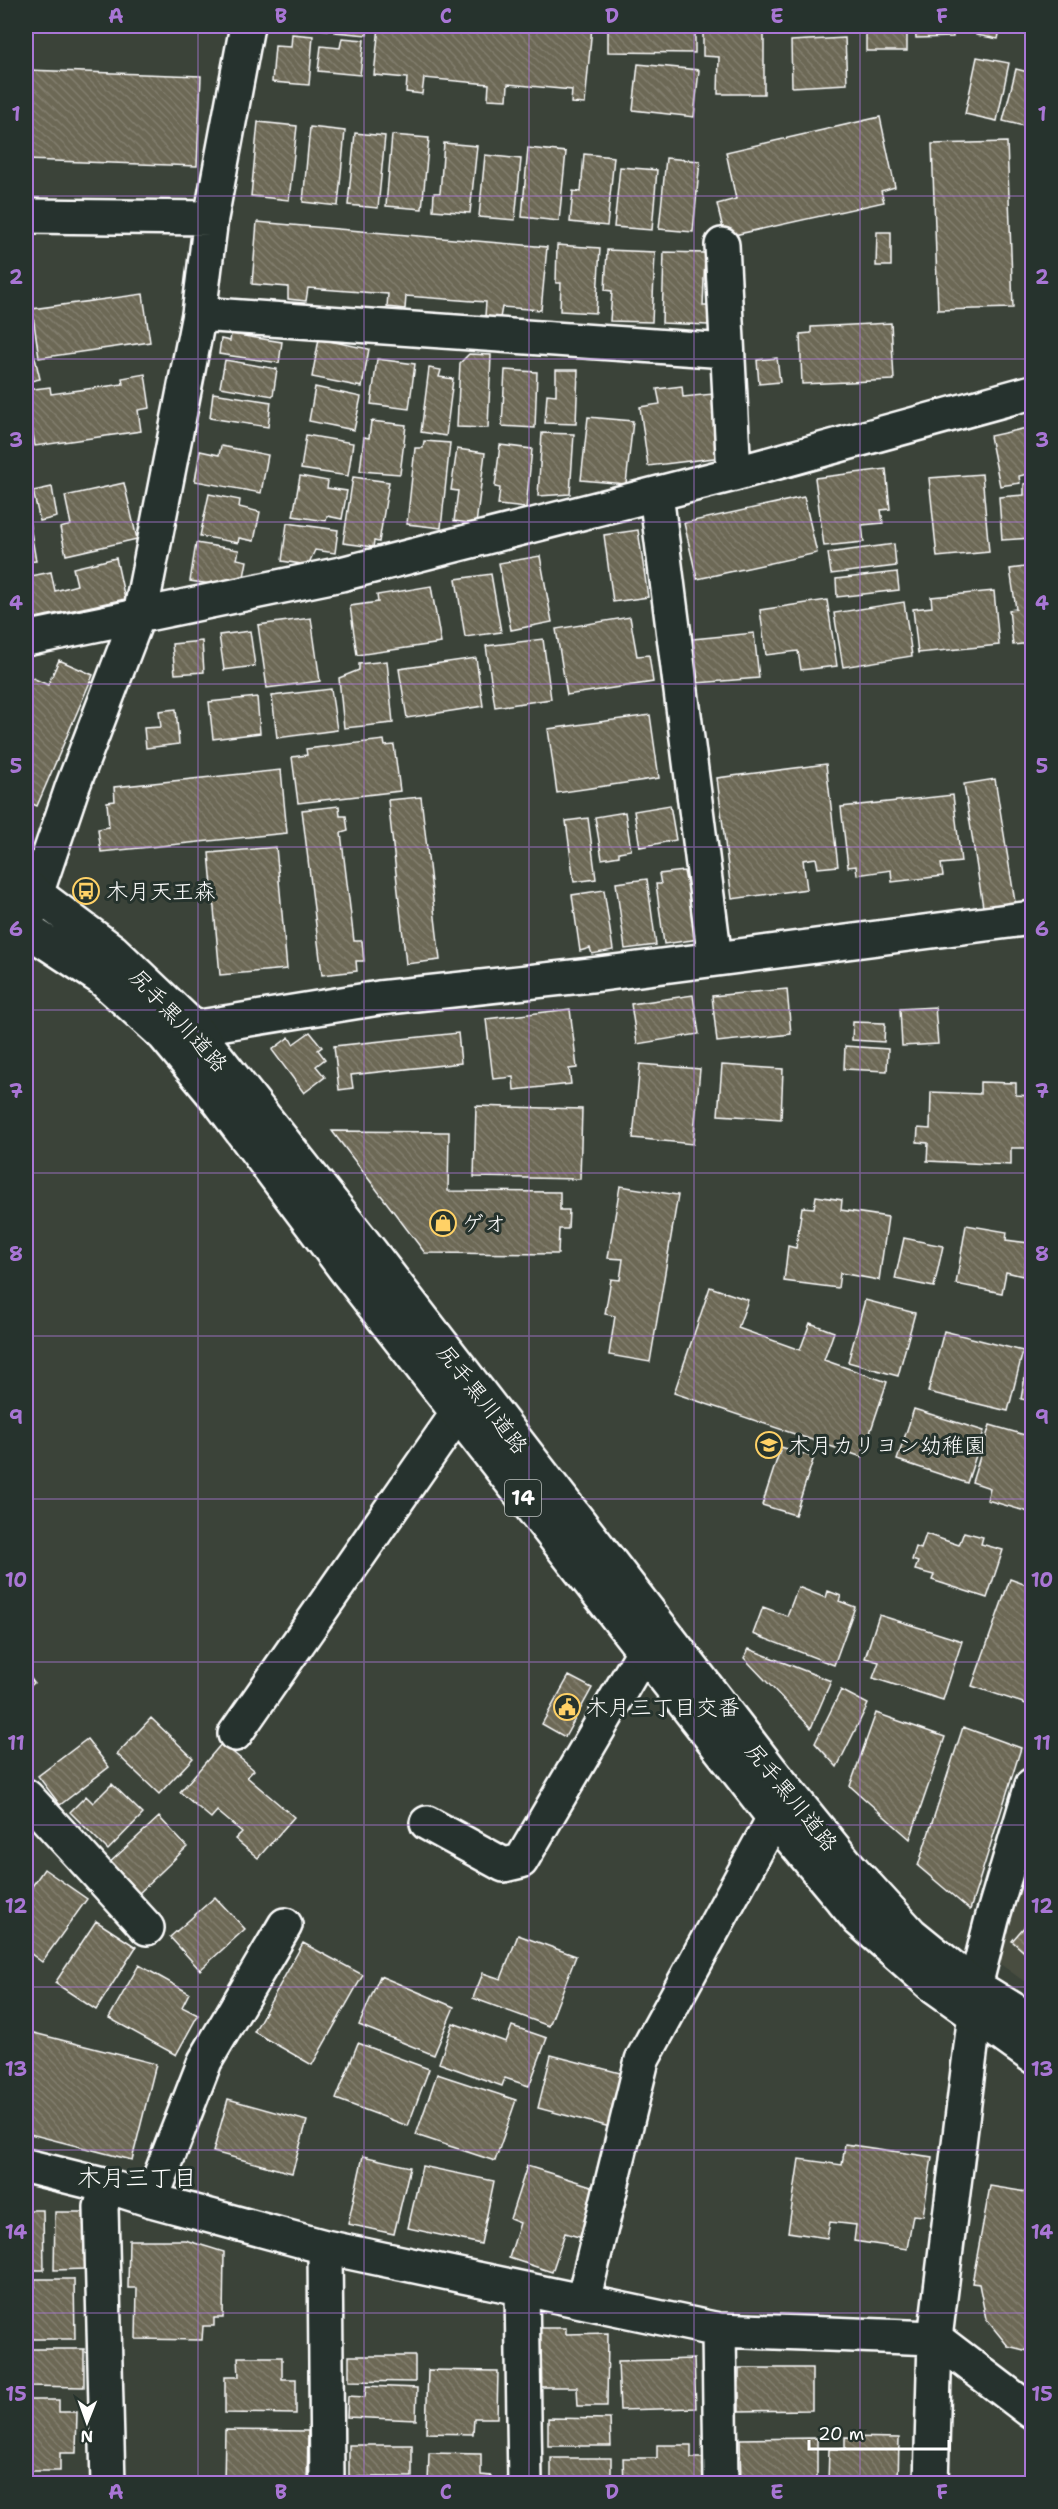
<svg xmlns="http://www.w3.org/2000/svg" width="1058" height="2509" font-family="'Shantell Sans','Klee One',sans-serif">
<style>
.built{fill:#4a4e41}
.building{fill:url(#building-back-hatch);stroke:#fff;stroke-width:1.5}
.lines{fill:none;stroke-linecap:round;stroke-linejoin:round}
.minor-casing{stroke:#fff;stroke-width:38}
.major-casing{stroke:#fff;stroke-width:38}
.minor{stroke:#26332d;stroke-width:33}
.major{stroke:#26332d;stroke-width:33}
.grid{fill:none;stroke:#a976d5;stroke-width:1.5;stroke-opacity:0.55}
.labels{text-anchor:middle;stroke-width:6;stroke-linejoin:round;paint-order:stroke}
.shield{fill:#26332d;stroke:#bec2c0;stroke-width:1.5}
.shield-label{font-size:21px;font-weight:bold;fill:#fff}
.poi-label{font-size:22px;fill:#fff;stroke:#26332d;text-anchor:start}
.street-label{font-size:22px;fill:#fff;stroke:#26332d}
.neighbourhood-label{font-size:24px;fill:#fff;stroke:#26332d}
.neatline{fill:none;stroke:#a976d5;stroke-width:2}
.grid-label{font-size:20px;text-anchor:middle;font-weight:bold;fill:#a976d5}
</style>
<defs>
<pattern id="building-back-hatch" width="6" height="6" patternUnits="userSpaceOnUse" patternTransform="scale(1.5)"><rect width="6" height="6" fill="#6c6755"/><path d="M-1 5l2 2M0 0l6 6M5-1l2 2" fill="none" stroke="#827e6e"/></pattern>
</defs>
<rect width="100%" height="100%" fill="#3b4339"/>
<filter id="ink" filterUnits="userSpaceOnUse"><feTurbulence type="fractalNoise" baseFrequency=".0167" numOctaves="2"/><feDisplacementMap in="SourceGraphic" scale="12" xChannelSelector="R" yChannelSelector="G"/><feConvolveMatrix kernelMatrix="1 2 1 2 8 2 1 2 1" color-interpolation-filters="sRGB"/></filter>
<g filter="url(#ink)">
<path class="built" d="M1028 1846 1032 1847V1987L999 1963Z"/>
<path class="building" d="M283 26H329V30Z
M336 26H368L367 35 335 32Z
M379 26H592L585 104 571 103 572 90 508 84 507 100 488 99 489 84 424 78 422 94 406 92 407 78 374 75Z
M608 26H695V53L608 52Z
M703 26H764V94H718L719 57 703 56Z
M866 26H907V51H866Z
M915 26H953V37L916 38Z
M978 26H1001L998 39 976 35Z
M292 34 313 36 309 85 272 82 275 46 291 47Z
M342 38 364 40 360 75 318 71 321 46 340 48Z
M845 38 847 84 792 87 791 41Z
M977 57 1009 63 997 121 965 114Z
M638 64 699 70 694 117 633 110Z
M1016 69 1032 73V128L1003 121Z
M26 70 201 76 197 166 26 160Z
M880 117 895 187 881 191 884 202 725 237 717 204 736 199 726 152Z
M258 122 297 126 289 200 251 196Z
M310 127 345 131 338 206 303 202Z
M355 133 385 136 378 208 348 205Z
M392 135 429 138 422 209 386 206Z
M1007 142 1013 308 938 310 932 144Z
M444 143 477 146 470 213 433 210 434 193H440Z
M528 148 566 152 559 221 522 217Z
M584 154 614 157 607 226 570 222 573 191 581 192Z
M485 155 521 159 515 220 479 217Z
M666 158 700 161 693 232 659 229Z
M620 167 657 170 652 230 614 227Z
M257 222 547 247 541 310 502 307 500 318 485 316 486 302 406 296 405 309 387 307 388 294 308 288 306 301 288 299V287L252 284Z
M877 232H891V266H876Z
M557 245 600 248 596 313 560 311 561 283H556Z
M607 250 655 252 652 322 610 321 612 291 605 290Z
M664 252 705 253 703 306H709L708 325 662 323Z
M143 294 150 342 39 358 32 309Z
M891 323 894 380 802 384 800 334 811 333V327Z
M231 334 282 342 279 363 219 354 221 339 230 341Z
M319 339 369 349 362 387 312 377Z
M31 341 40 379 26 382V342Z
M469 354 491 355 488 428 457 427 460 363Z
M777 358 780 382 759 384 757 360Z
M377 359 415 364 409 409 371 404Z
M225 360 277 369 273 396 220 387Z
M429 368 441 370 439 377 453 379 446 436 421 432Z
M505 370 537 372 535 428 502 426Z
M556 370H578L576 424 545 423 547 394 556 395Z
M145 374 150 408 138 410 141 431 35 446 26 390 50 387 51 394 123 384 122 378Z
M682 386 683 397 713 394 722 457 648 466 640 407 660 404 657 389Z
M315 387 361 397 354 430 309 421Z
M213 393 271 402 268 427 210 418Z
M588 417 633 421 626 484 581 480Z
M371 421 406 425 400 474 360 471 364 437 369 438Z
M1032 421V473L1019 476 1020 483 1000 486 990 436 1027 428 1026 422Z
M542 433 574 434 570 494 538 496Z
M306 435 353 443 348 476 301 469Z
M424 441 450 443 441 528 407 524 415 448H423Z
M500 445 532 449 526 508 498 505 500 488 495 487Z
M221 446 268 455 261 493 195 481 200 451 219 455Z
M457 449 485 453 476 524 454 521 458 491 451 490Z
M886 469 890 509 881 510 883 523 862 525 864 542 824 546 815 478Z
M982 474 989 552 937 557 929 478Z
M300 476 328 481 327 488 347 491 342 519 327 516 326 521 293 516Z
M353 477 389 482 379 542 374 541 373 547 343 543Z
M124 483 137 539 66 555 60 528 71 525 65 496Z
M1032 483V538L1002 540 999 497 1024 495V484Z
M52 487 57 517 40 521 33 491Z
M209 494 240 500 239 507 260 512 254 541 239 538 238 543 200 536Z
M804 497 817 553 697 579 684 523Z
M26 514H28L36 561 26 562Z
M287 523 338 530 335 553 315 550 308 565 282 561Z
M638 530 648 597 613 602 604 535Z
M196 543 239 550 237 559 247 561 243 582 224 586 190 581Z
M894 544 896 566 831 574 828 553Z
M540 556 552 622 511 630 499 563Z
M116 558 125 599 26 620V577L51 572 55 591 77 585 73 568Z
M1032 566V643L1013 645 1009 610 1016 609 1010 569Z
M897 572 899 590 837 597 836 579Z
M491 574 501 632 465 637 456 579Z
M431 586 441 643 357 655 350 606 378 602 377 595Z
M994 591 999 645 918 653 913 609 932 607 931 597Z
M827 600 837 666 801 670 798 651 766 655 760 610Z
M904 602 912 656 843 667 834 613Z
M630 617 637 656 649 655 653 682 567 695 556 629Z
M311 618 320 681 267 688 258 625Z
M250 631 255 666 224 670 219 635Z
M754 633 759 678 697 683 693 639Z
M543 639 551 699 495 707 486 646Z
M202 641 204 672 175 674 172 644Z
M476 658 483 706 407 718 399 669Z
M59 660 93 675 37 806 26 801V675L48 685Z
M387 661 393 723 344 728 339 678 359 670V664Z
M331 689 337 730 277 738 272 696Z
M257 697 260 733 213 739 209 702Z
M176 709 179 744 146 748 144 728 161 727 159 711Z
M650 715 659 778 557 793 548 729Z
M384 740 385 746 394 745 400 791 298 803 292 757 307 755 306 749Z
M826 764 838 866 818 868 816 858 803 860 807 889 732 899 717 778Z
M281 770 287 833 101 852 98 829 109 827 107 802 115 801 114 787Z
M995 779 1015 902 983 907 964 784Z
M953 795 961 862 941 864 943 876 892 882 891 870 857 875 856 866 848 867 841 807Z
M421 797 440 960 406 964 388 800Z
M670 805 676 840 640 847 634 811Z
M339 806 340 816H346L348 831 341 833 354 941H362L364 961H356L357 971 322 975 302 810Z
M625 812 631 850 619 852V856L602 859 595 817Z
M588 818 596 879 574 882 566 821Z
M276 847 287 969 220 975 209 853Z
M684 871 686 881 691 880 699 939 664 944 656 884H661L659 874Z
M647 879 656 945 625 949 616 883Z
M604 890 613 950 592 954 590 948 580 951 572 895Z
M787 989 791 1034 717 1042 712 996Z
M693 995 699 1034 637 1044 631 1004Z
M935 1007 938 1044 902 1046 900 1009Z
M570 1009 577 1068 569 1069 571 1084 514 1090 513 1077 493 1079 486 1019Z
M853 1022 885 1023 884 1042 852 1040Z
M310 1032 322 1047 318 1050 325 1059 316 1066 325 1077 304 1093 272 1050 289 1037 293 1044Z
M458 1033 461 1063 351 1075 353 1088 339 1090 334 1046Z
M845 1046 888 1049 887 1071 844 1069Z
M640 1064 700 1069 693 1144 633 1138Z
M722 1065 783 1069 781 1119 718 1115Z
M980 1082 1016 1083V1095L1032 1096V1148H1011V1165L927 1161 928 1143 917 1142 918 1128 930 1129 931 1092 980 1094Z
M476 1106 582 1109 580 1179 474 1177Z
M332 1131 449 1132 448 1191 560 1192V1210H569L568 1229H559L558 1254 425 1253Z
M620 1186 678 1195 650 1362 609 1355 615 1316 605 1314 611 1279 620 1280 623 1259 608 1258Z
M816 1196 842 1200 841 1210 888 1217 879 1280 840 1273 838 1288 784 1281 788 1246 796 1248 802 1207 814 1208Z
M966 1225 1007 1232 1006 1240 1029 1243 1023 1276 1006 1272 1002 1293 956 1284Z
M904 1238 943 1246 934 1287 895 1279Z
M710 1287 748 1300 738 1328 800 1350 810 1323 834 1332 824 1360 887 1382 862 1457 674 1393Z
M865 1300 915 1313 898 1376 848 1362Z
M944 1331 1023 1351 1008 1411 928 1392Z
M1032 1337V1359L1028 1358Z
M1027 1365 1032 1366V1413H1030L1032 1401 1021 1399Z
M914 1409 984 1431 967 1483 897 1460Z
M990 1425 1032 1437V1513L987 1500 990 1488 972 1482Z
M781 1447 814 1457 795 1515 762 1505Z
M964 1532 983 1537 981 1544 1003 1550 987 1598 932 1580 934 1575 915 1570 918 1562 912 1560 916 1547 921 1549 926 1534 959 1545Z
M1010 1579 1032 1587V1696L1029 1705 972 1686Z
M798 1587 826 1598 828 1591 841 1596 839 1601 855 1607 834 1665 753 1634 763 1607 787 1616Z
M879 1615 962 1641 943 1700 873 1678 879 1662 865 1658Z
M749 1649 831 1681 811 1728 744 1658Z
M26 1672 34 1683 26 1690Z
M569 1676 592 1688 565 1737 542 1724Z
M841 1690 868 1704 837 1767 815 1743Z
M876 1713 945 1737 910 1839 850 1786Z
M151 1718 193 1758 159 1794 117 1754Z
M963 1727 1021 1748 970 1910 918 1866Z
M87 1739 109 1767 60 1805 38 1776Z
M222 1743 254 1770 247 1777 294 1817 258 1858 235 1839 242 1832 217 1811 211 1818 180 1792Z
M112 1784 143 1814 108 1850 70 1812 86 1796 93 1803Z
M159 1817 187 1847 136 1896 106 1866Z
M44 1869 87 1899 42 1962 26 1950V1895Z
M215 1897 245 1929 200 1970 170 1937Z
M1032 1918V1959L1012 1941Z
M96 1921 136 1947 96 2010 55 1983Z
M518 1935 576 1956 549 2026 473 1998 483 1973 501 1979Z
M303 1943 363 1975 312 2065 254 2032Z
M139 1965 189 1993 182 2007 198 2015 176 2055 109 2018Z
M380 1976 454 2007 434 2055 359 2025Z
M453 2023 506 2042 512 2026 547 2038 529 2086 505 2078 502 2086 439 2063Z
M26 2031 156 2064 132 2160 26 2133Z
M358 2043 429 2069 408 2126 336 2099Z
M551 2055 624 2074 610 2127 538 2108Z
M437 2074 516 2100 495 2161 416 2135Z
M228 2099 307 2121 292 2173 213 2152Z
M845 2144 932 2157 923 2216 913 2215 907 2249 854 2241 856 2225 830 2222 827 2238 788 2232 799 2159 842 2165Z
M363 2156 410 2167 394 2234 348 2224Z
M422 2166 494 2181 481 2244 408 2228Z
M527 2166 601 2189 586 2239 565 2233 552 2272 509 2258 520 2223 510 2219Z
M990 2186 1032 2193V2352L1008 2346 986 2319 979 2284 972 2283Z
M26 2210H43L44 2270H26Z
M55 2212H85V2269L54 2270Z
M129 2240H185L224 2252 223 2318H214V2326H203L202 2340 136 2339 137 2288H128Z
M35 2279H74L75 2339H26V2287H35Z
M534 2328H566V2334L608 2333 607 2406H578L577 2387H535Z
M26 2349H84V2387L26 2386Z
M349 2356H415V2382L349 2381Z
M238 2357H282V2379H296V2414L225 2413V2377H239Z
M694 2359 696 2408 620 2410 618 2361Z
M739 2368H812V2410L739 2411Z
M428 2370 498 2371 497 2418H474L473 2434 426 2433Z
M366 2386 417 2388 416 2420 347 2417 348 2396 365 2397Z
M26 2400H59V2412H77L76 2453H60V2471H26Z
M548 2418 610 2419 611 2446H548Z
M225 2430 308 2431 307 2484H224Z
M845 2437 899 2438 898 2484H828L829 2449H845Z
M817 2438V2484H741L740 2439Z
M349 2445H412V2477H349Z
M657 2445H691V2458H703V2484H624L623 2458H657Z
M429 2453 481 2454V2475L491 2476V2484H428Z
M551 2458H611V2482L551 2481Z"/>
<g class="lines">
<defs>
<path id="minor" d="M26 216 211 218
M722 245 734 474
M199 314 726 351
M656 494 715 959
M26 639 341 574 734 474 1032 392
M26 924 72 788 142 605 199 314 211 218 247 26
M194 1028 379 998 600 974 1032 918
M235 1734 457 1414
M26 1796 147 1928
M427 1823 504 1865 521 1861 644 1651
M26 2166 107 2186 151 2200 325 2247 719 2330 935 2338 1032 2412
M107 2186 101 2207 108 2484
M151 2200 205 2061 285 1925
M325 2247 327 2484
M522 2289 525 2484
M583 2301 642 2060 774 1818
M719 2330 721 2484
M931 2484 935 2338 975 2014V1986L992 1919 1032 1785"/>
<path id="major" d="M26 886 113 951 194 1028 370 1251 772 1772 845 1862 911 1934 975 1986 1032 2021
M26 929 101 978 164 1035 219 1101 345 1269 774 1818 859 1920 930 1983 1032 2056"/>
</defs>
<use href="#minor" class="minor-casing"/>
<use href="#major" class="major-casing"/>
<use href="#minor" class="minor"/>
<use href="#major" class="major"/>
</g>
</g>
<path class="grid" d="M198 26V2484M364 26V2484M529 26V2484M694 26V2484M860 26V2484M26 196H1032M26 359H1032M26 522H1032M26 684H1032M26 847H1032M26 1010H1032M26 1173H1032M26 1336H1032M26 1499H1032M26 1662H1032M26 1825H1032M26 1987H1032M26 2150H1032M26 2313H1032"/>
<defs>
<symbol id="bus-ring" viewBox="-11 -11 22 22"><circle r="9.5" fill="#26332d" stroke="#ffd166" stroke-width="1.5"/><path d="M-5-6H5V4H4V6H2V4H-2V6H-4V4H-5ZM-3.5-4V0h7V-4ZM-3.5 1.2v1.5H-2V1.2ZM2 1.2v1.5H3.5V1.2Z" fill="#ffd166"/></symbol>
<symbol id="shop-ring" viewBox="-11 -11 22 22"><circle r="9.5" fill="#26332d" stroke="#ffd166" stroke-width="1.5"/><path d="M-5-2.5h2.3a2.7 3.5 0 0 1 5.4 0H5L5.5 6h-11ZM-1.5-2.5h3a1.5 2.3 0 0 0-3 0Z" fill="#ffd166"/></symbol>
<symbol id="school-ring" viewBox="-11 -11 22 22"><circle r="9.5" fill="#26332d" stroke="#ffd166" stroke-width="1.5"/><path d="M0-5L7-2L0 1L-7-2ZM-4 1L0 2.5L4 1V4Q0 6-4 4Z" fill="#ffd166"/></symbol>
<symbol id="civic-ring" viewBox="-11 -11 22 22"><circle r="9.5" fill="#26332d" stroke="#ffd166" stroke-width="1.5"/><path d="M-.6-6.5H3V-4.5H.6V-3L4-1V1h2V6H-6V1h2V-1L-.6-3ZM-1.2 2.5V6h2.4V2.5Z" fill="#ffd166"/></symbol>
</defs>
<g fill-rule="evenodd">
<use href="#bus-ring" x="71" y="876" width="30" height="30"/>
<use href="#shop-ring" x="428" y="1208" width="30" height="30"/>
<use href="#school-ring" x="754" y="1430" width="30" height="30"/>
<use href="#civic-ring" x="552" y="1692" width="30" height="30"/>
</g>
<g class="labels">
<rect class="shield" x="505" y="1480" width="36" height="36" rx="4.5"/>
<g class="shield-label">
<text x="523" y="1505">14</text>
</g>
<g class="poi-label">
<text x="106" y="899">木月天王森</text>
<text x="462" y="1231">ゲオ</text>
<text x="788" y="1453">木月カリヨン幼稚園</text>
<text x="586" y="1715">木月三丁目交番</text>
</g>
<g class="street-label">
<text transform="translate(179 1020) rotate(47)" y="8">尻手黒川道路</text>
<text transform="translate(483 1399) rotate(52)" y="8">尻手黒川道路</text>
<text transform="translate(792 1797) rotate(51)" y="8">尻手黒川道路</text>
</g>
<g class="neighbourhood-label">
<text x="137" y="2186">木月三丁目</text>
</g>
</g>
<rect width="1058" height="2509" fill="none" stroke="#26332d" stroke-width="66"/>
<g transform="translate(87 2422) rotate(181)" stroke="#26332d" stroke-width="4.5" paint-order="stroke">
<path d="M0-4.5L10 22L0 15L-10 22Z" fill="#ffffff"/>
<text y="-9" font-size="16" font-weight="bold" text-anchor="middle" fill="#ffffff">N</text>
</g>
<path d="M809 2440v9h140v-9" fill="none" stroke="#ffffff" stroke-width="3"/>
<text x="818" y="2440" font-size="18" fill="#ffffff" stroke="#26332d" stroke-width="4.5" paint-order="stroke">20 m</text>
<rect x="33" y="33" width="992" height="2443" class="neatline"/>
<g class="grid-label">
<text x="116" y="23">A</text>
<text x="281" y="23">B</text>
<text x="446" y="23">C</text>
<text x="612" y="23">D</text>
<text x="777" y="23">E</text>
<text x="942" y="23">F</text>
<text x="16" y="121">1</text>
<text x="1042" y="121">1</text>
<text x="16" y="284">2</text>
<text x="1042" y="284">2</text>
<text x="16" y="447">3</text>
<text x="1042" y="447">3</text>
<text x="16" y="610">4</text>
<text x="1042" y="610">4</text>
<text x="16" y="773">5</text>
<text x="1042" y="773">5</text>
<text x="16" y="936">6</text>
<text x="1042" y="936">6</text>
<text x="16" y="1098">7</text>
<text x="1042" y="1098">7</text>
<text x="16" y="1261">8</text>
<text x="1042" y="1261">8</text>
<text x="16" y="1424">9</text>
<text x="1042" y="1424">9</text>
<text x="16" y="1587">10</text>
<text x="1042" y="1587">10</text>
<text x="16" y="1750">11</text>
<text x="1042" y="1750">11</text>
<text x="16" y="1913">12</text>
<text x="1042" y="1913">12</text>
<text x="16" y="2076">13</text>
<text x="1042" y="2076">13</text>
<text x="16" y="2239">14</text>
<text x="1042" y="2239">14</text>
<text x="16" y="2401">15</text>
<text x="1042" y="2401">15</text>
<text x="116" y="2499">A</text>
<text x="281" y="2499">B</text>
<text x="446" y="2499">C</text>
<text x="612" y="2499">D</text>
<text x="777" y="2499">E</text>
<text x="942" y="2499">F</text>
</g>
</svg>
